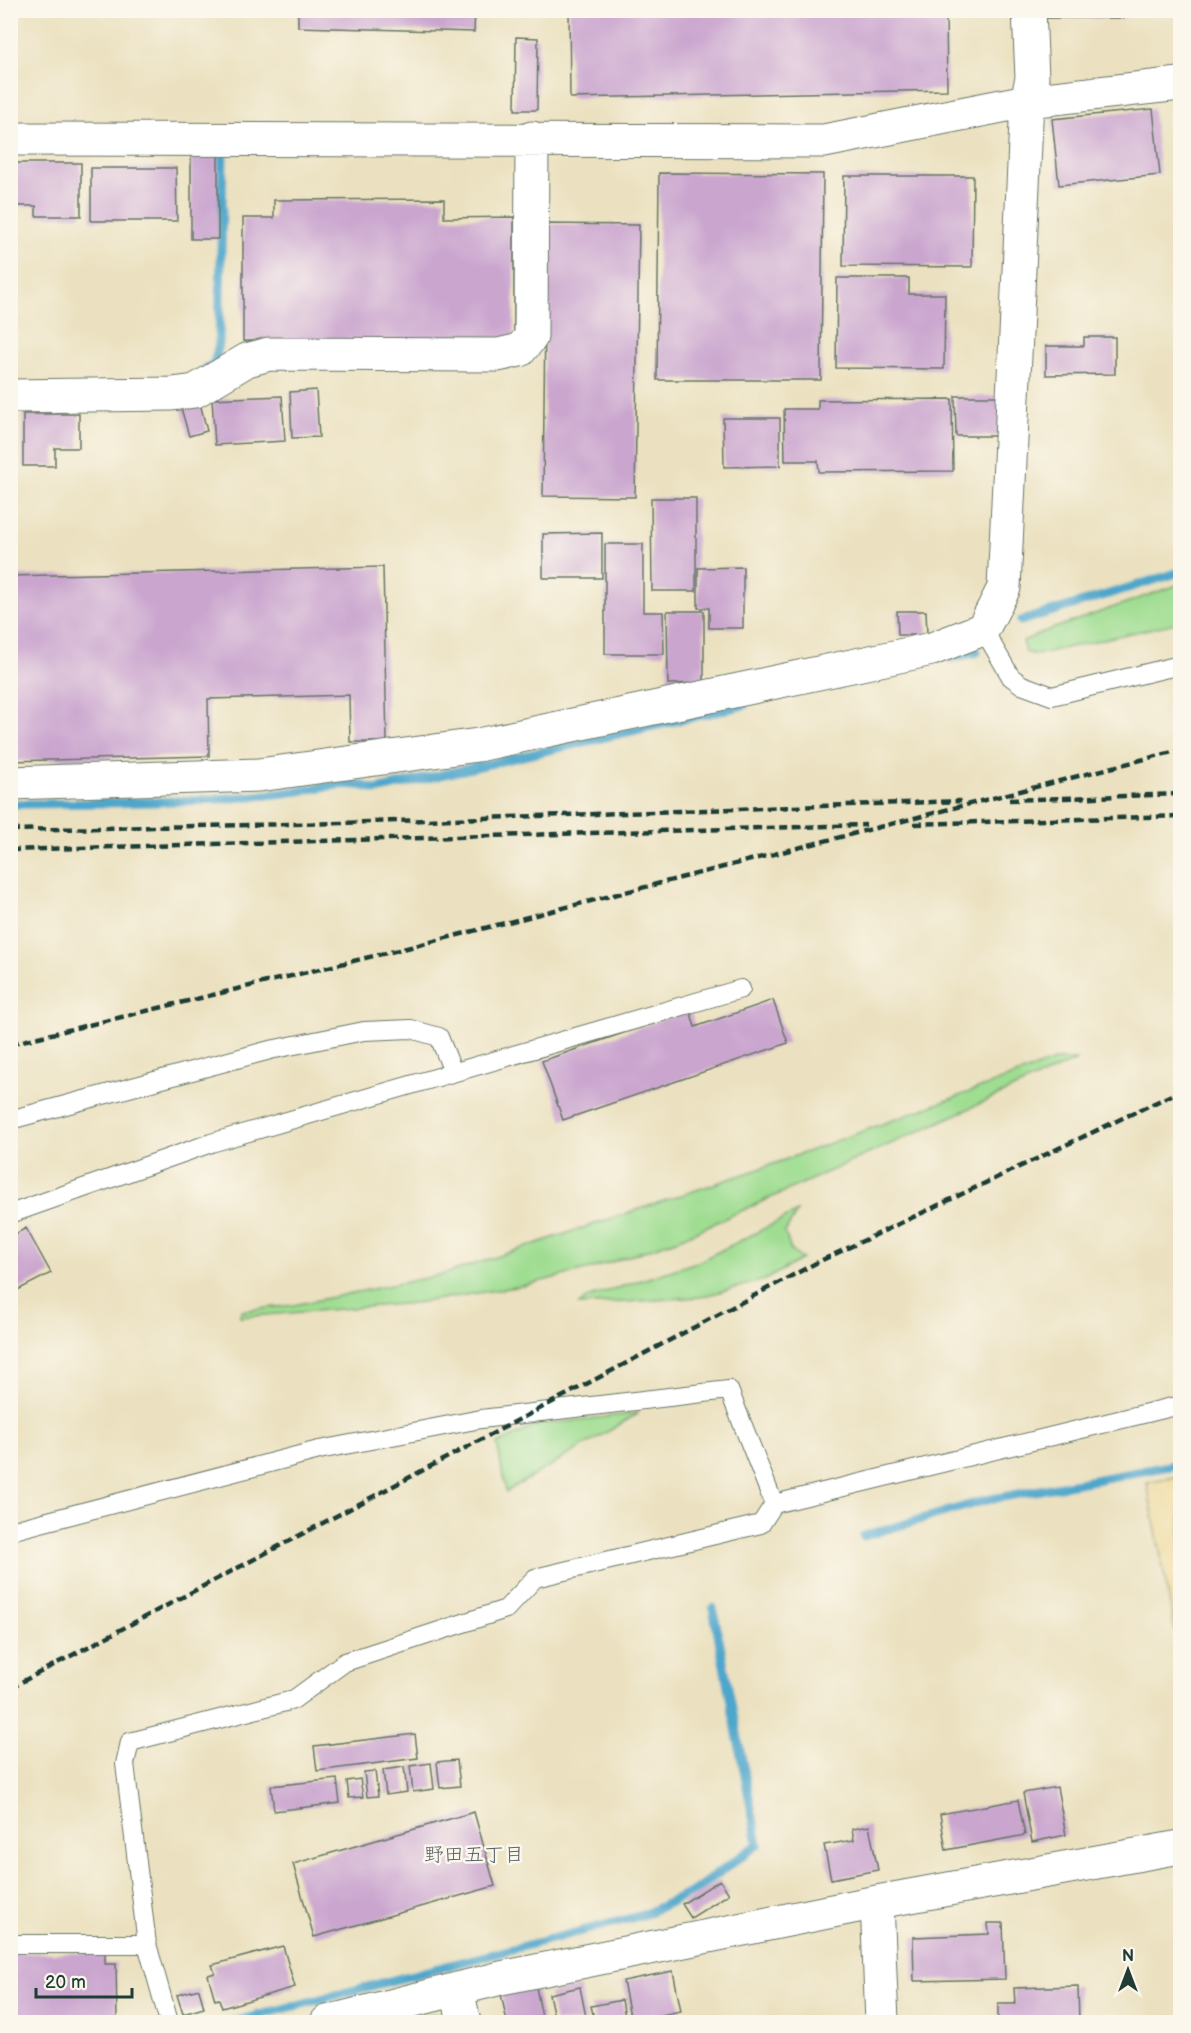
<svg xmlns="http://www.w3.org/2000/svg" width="1191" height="2033" font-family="'Balsamiq Sans','Klee One',sans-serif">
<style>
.green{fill:#9fdd91;stroke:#5f8d62;stroke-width:1.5}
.sand{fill:#eeda9e;stroke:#868c69;stroke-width:1.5}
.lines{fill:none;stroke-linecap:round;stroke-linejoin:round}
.stream{stroke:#4da6cb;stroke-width:9}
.building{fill:#caa6cf}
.service-casing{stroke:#667665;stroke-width:20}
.minor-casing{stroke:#667665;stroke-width:35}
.service{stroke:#fff;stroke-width:18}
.minor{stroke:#fff;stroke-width:33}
.rail{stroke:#1f3d34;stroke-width:4.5;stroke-dasharray:9 4.5;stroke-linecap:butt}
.labels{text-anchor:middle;stroke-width:5;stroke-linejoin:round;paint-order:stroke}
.neighbourhood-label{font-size:20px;fill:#5b626a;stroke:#fbf7ec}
</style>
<rect width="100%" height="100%" fill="#fbf7ec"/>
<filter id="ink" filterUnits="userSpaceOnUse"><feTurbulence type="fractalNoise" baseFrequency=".0167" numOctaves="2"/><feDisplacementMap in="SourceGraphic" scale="12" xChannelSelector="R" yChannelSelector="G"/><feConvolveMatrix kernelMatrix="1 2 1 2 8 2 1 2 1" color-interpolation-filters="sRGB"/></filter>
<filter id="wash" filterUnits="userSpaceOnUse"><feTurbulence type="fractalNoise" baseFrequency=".008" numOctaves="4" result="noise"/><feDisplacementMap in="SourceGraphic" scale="24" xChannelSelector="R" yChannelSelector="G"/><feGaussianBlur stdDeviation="1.35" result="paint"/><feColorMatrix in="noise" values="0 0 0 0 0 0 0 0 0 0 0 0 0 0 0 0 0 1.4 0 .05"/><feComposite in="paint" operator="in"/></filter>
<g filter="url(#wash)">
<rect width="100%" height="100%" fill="#ebe1c0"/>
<path class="green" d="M1180 584V622L1035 655 1025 652 1023 641 1043 632Z
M1057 1060H1077L679 1239 594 1268 522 1286 415 1303 240 1317 241 1311 294 1305 445 1274 765 1167Z
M797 1212 785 1232 791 1251 802 1259 765 1280 700 1297 579 1305 587 1298 700 1261Z
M639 1413 506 1492 497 1444 537 1425Z
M436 2013 452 2022H401Z"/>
<path class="sand" d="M1180 1476V1658L1147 1483Z"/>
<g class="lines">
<path class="stream" d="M206 368 214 364 219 344 223 157
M1021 621 1180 572
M951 658 977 652
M10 804C107 803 203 804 299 791 324 787 353 779 376 790L744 705
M864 1536 986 1500 1180 1464
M233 2022 643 1915 694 1891 758 1844 713 1608"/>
</g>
<g id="blocks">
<path class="building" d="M298 10H475L474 32 298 27Z
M569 10H946L947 90 570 98Z
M1046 10H1124V18H1046Z
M516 37 538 38 537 110H515Z
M1153 109 1160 175 1059 185 1052 119Z
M218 150V239H191V151Z
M10 163H81V216H36V206H10Z
M91 168H176L177 221H91Z
M659 173 823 174 821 380H657Z
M844 176H973L972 267 843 266Z
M444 199V218L514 217V340L243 341V218H274V200Z
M546 224 639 225 635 497 543 496Z
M837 278H909V294H945L944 369 836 368Z
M1084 337H1115V374L1046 375V346H1084Z
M316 390 319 437 292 438 290 392Z
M282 396 285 441 215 445 212 399Z
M955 396H1001V436H956Z
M952 399 953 471 819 472 818 461H785L784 409H818V400Z
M200 403 207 431 189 436 181 408Z
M23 414H79V448H55V466H23Z
M723 418H780V466L724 467Z
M651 498H696V591H652Z
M602 533V578H543V534Z
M605 544H643V612H663L664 654H605Z
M383 567 387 742H350L349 695 208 699 209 756 10 761V576Z
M743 567V628H709V608H698V568Z
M667 611H704V683L668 684Z
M897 611H926L927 635H898Z
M773 1000 788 1043 563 1120 542 1061 690 1010 695 1027Z
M26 1228 51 1273 10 1294V1237Z
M415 1734 418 1758 317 1771 314 1746Z
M457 1760 460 1786 440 1788 437 1762Z
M431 1763 434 1789 413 1792 410 1766Z
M404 1767 407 1792 386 1795 383 1770Z
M375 1771 378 1796 367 1797 364 1772Z
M337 1779 340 1803 274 1811 271 1786Z
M360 1779 363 1797 349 1798 347 1781Z
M1057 1787 1066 1835 1032 1842 1023 1793Z
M1018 1800 1025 1835 946 1850 940 1814Z
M474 1812 495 1886 314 1937 293 1864Z
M869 1826 878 1870 831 1879 824 1845 854 1840 852 1829Z
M720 1880 729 1894 691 1918 682 1904Z
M988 1923H1003L1005 1979 914 1981 913 1937 989 1934Z
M283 1946 295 1987 222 2008 219 1999 215 2000 208 1975 215 1973 212 1965Z
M10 1953H105V1964H116L117 2022H10Z
M673 1971 681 2011 631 2021 623 1981Z
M1078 1986 1079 2022H998V2004H1015L1014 1988Z
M536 1987 543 2022H507L501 1994Z
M580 1987 587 2022H555L549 1994Z
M199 1989 204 2008 183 2014 177 1995Z
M622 2000 626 2022H595L591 2006Z"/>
</g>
</g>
<g filter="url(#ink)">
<use href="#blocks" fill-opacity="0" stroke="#667665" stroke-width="1.5"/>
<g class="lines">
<defs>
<path id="service" d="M983 629 1011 677 1022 685 1052 696 1180 665
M10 1120 270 1050 364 1031 411 1029 439 1037 453 1072
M10 1214 211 1143 741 989
M774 1504 1180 1405
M10 1531 319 1450 481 1419 729 1390 774 1504 761 1524 535 1578 506 1609 345 1662 293 1700 130 1742 125 1764 147 1944 169 2022
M10 1944H147"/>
<path id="minor" d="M10 139 824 141 1027 101 1180 84
M10 396 172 394 195 391 247 360 269 354 498 355 520 350 531 337 532 138
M10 783 259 775 478 745 932 649 983 629 1004 588 1027 101 1032 78 1029 10
M877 1902 882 2022
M457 1989 464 2022
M327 2022 501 1978 877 1902 1180 1847"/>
</defs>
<use href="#service" class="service-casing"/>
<use href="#minor" class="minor-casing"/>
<use href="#service" class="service"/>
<use href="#minor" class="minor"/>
<path class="rail" d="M1009 800 1180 794
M914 824 1180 816
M10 830 341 823 961 801
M10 850 866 825
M10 1044 411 947 1180 750
M10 1688 816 1263 1180 1091"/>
</g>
</g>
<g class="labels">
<g class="neighbourhood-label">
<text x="474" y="1861">野田五丁目</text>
</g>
</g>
<rect width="1191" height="2033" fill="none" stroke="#fbf7ec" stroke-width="36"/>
<g transform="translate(1128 1970)" stroke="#fbf7ec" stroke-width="4.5" paint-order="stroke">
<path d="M0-4.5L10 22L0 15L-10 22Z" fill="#1f3d34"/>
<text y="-9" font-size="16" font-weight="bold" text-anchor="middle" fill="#1f3d34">N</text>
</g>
<path d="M36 1988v9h96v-9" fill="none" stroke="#1f3d34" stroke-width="3"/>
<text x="45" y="1988" font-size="18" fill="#1f3d34" stroke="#fbf7ec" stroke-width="4.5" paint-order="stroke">20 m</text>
</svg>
